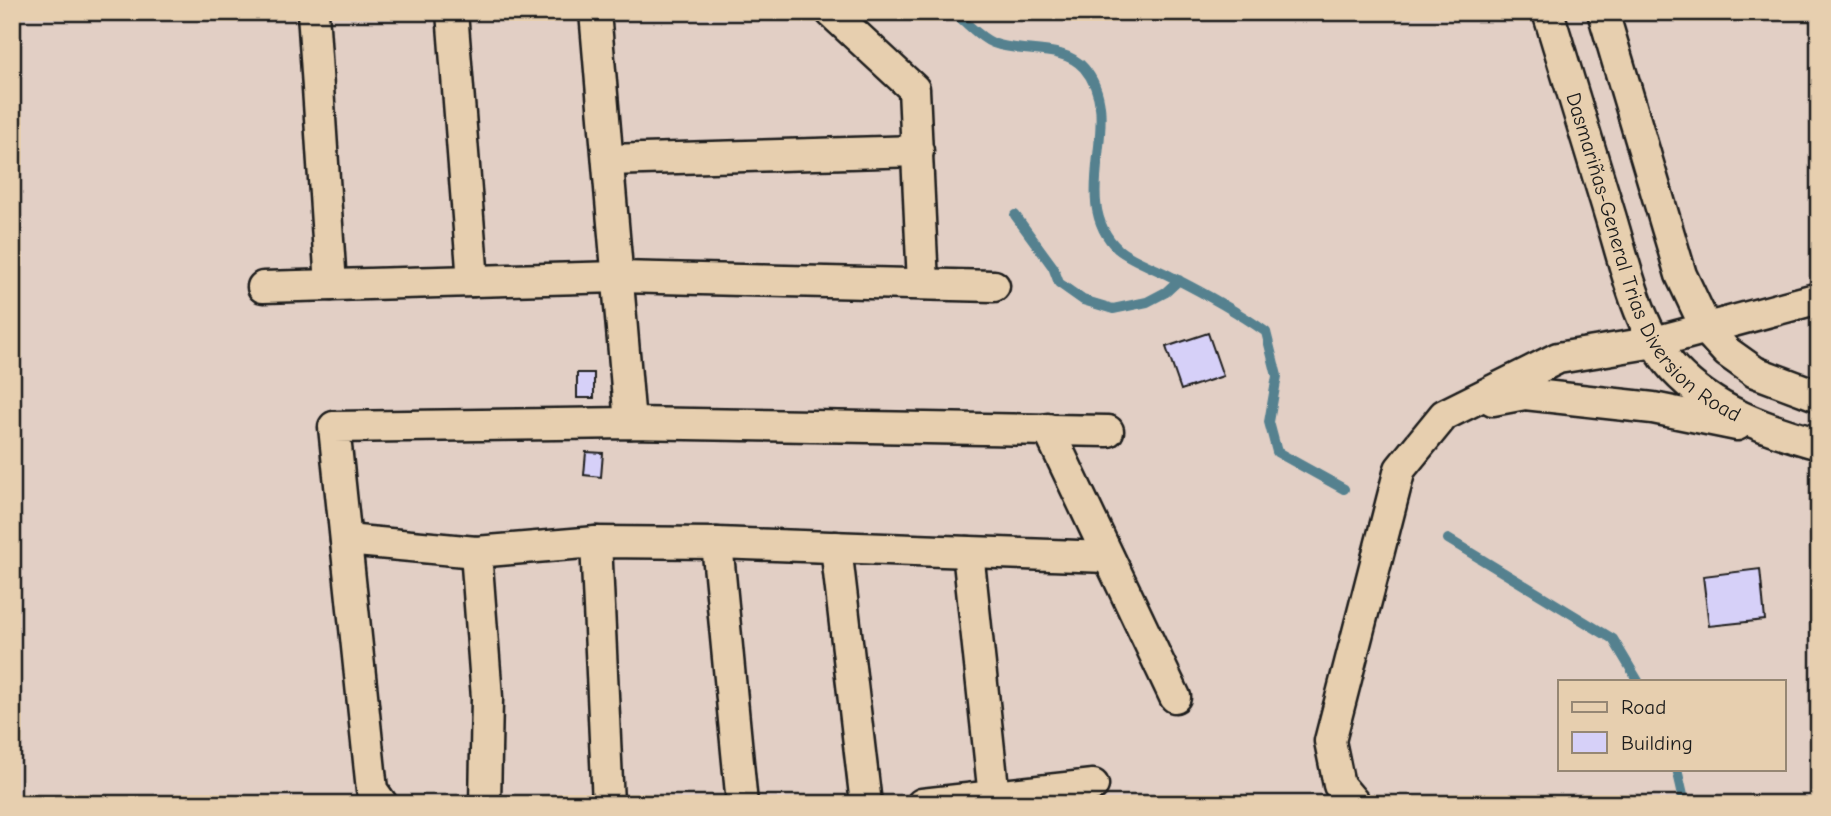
<svg xmlns="http://www.w3.org/2000/svg" width="1831" height="816" font-family="'Comic Neue',sans-serif">
<style>
.lines{fill:none;stroke-linecap:round;stroke-linejoin:round}
.stream{stroke:#55818f;stroke-width:10}
.building{fill:#d6d0f8;stroke:#1c1c1c;stroke-width:2}
.minor-casing{stroke:#1c1c1c;stroke-width:35}
.minor{stroke:#e7cfaf;stroke-width:30}
.labels{text-anchor:middle;stroke-width:5;stroke-linejoin:round;paint-order:stroke}
.street-label{font-size:21px;fill:#1c1c1c;stroke:#e7cfaf}
</style>
<rect width="100%" height="100%" fill="#e2cfc5"/>
<filter id="ink" filterUnits="userSpaceOnUse"><feTurbulence type="fractalNoise" baseFrequency=".0143" numOctaves="2"/><feDisplacementMap in="SourceGraphic" scale="14" xChannelSelector="R" yChannelSelector="G"/><feConvolveMatrix kernelMatrix="1 2 1 2 8 2 1 2 1" color-interpolation-filters="sRGB"/></filter>
<g filter="url(#ink)">
<g class="lines">
<path class="stream" d="M957 12 959 17C970 26 981 38 993 43 1021 54 1063 44 1084 68 1128 119 1065 199 1118 249 1131 260 1155 268 1170 276 1204 293 1235 310 1266 332L1277 376 1269 422 1277 452 1344 489
M1015 215 1053 267 1059 283 1083 300 1113 309 1147 302 1166 292 1179 280
M1448 539 1613 639 1638 681
M1677 769 1685 804"/>
</g>
<path class="building" d="M1208 333 1223 376 1181 390 1166 347Z
M577 373H594V398H577Z
M586 452 603 453 601 477 584 475Z
M1760 569 1765 620 1709 626 1703 576Z"/>
<g class="lines">
<defs>
<g id="minor">
<path d="M313 12 331 285"/>
<path d="M452 12 473 281"/>
<path d="M595 12 630 423"/>
<path d="M831 12 914 89 923 284"/>
<path id="s1" d="M1548 12C1568 79 1589 145 1609 212 1625 263 1637 328 1674 369 1713 411 1765 429 1819 444"/>
<path d="M1603 12 1681 275 1707 330 1727 352 1755 372 1819 396"/>
<path d="M608 160 918 151"/>
<path d="M263 287 619 277 994 286"/>
<path d="M1493 400 1525 394 1653 408 1737 425"/>
<path d="M1048 429 1175 697"/>
<path d="M346 540 476 552 596 542 717 543 1108 557"/>
<path d="M596 542 608 804"/>
<path d="M717 543 742 804"/>
<path d="M836 547 866 804"/>
<path d="M476 552 487 698 485 804"/>
<path d="M968 552 994 797"/>
<path d="M382 804 372 790 334 427 630 423 1108 431"/>
<path d="M922 804 1093 785"/>
<path d="M1355 804 1339 785 1330 741 1400 469 1444 415 1558 358 1655 342 1819 298"/>
</g>
</defs>
<use href="#minor" class="minor-casing"/>
<use href="#minor" class="minor"/>
</g>
</g>
<g class="labels">
<g class="street-label">
<text dy="7" stroke="none"><textPath href="#s1" startOffset="273">Dasmariñas-General Trias Diversion Road</textPath></text>
</g>
</g>
<rect width="1831" height="816" fill="none" stroke="#e7cfaf" stroke-width="42"/>
<rect x="21" y="21" width="1789" height="774" fill="none" stroke="#1c1c1c" stroke-width="2.5" filter="url(#ink)"/>
<rect x="1558" y="680" width="228" height="91" fill="#e7cfaf" stroke="#968774" stroke-width="2"/>
<rect x="1572" y="702" width="35" height="10" fill="#e7cfaf" stroke="#968774" stroke-width="2"/>
<text x="1621" y="714" font-size="21" fill="#1c1c1c">Road</text>
<rect x="1572" y="732" width="35" height="21" fill="#d6d0f8" stroke="#968774" stroke-width="2"/>
<text x="1621" y="750" font-size="21" fill="#1c1c1c">Building</text>
</svg>
